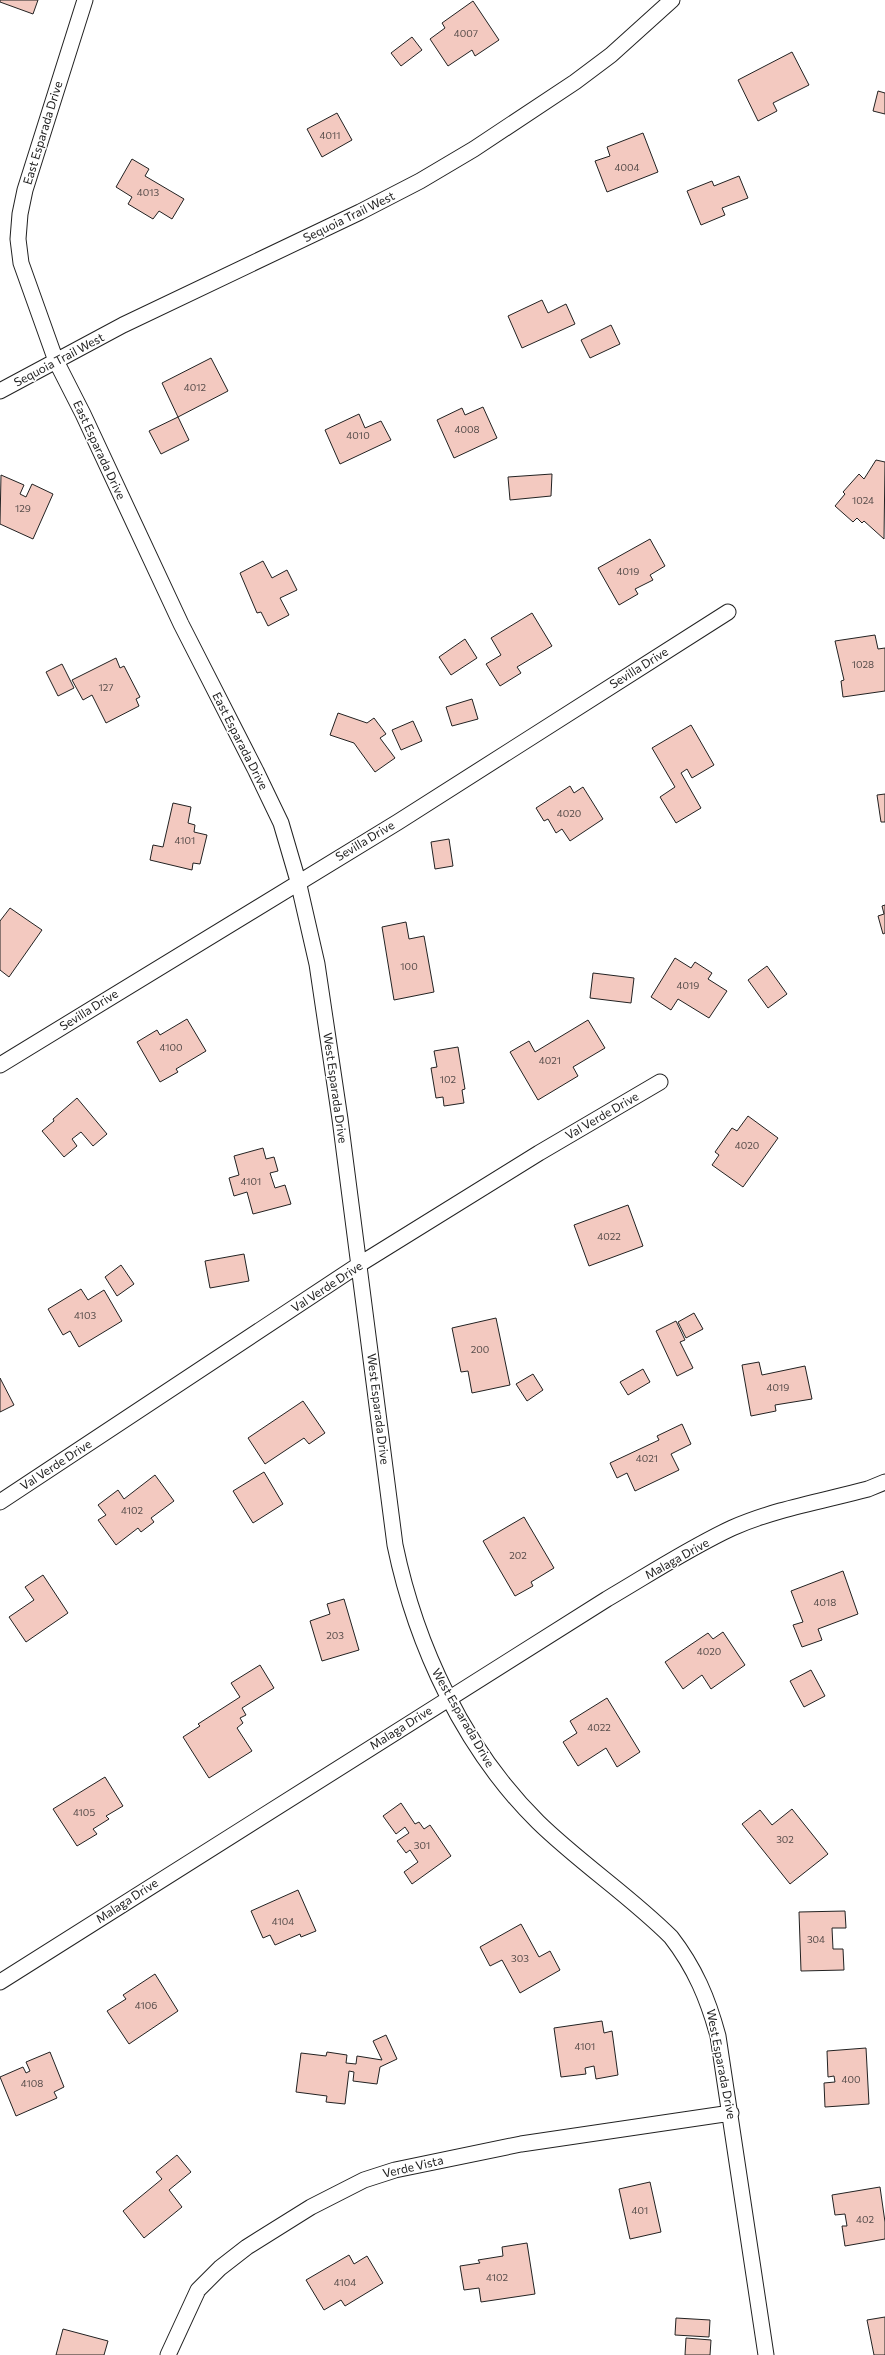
<svg xmlns="http://www.w3.org/2000/svg" width="885" height="2355" font-family="Commissioner,sans-serif">
<style>
.building{fill:#f3c9c0;stroke:#222}
.lines{fill:none;stroke-linecap:round;stroke-linejoin:round}
.street-casing{stroke:#222;stroke-width:17}
.street{stroke:#fff;stroke-width:15}
.labels{text-anchor:middle;stroke-width:3;stroke-linejoin:round;paint-order:stroke}
.number-label{font-size:10px;fill:#564c4a}
.street-label{font-size:12px;fill:#222;stroke:#fff}
</style>
<rect width="100%" height="100%" fill="#fff"/>
<path class="building" d="M0 0H38L33 14 0 2Z
M473 1 499 40 475 56 472 50 448 66 430 39 445 28 442 23Z
M412 37 422 50 401 66 391 53Z
M792 52 809 85 773 103 777 111 758 121 738 80Z
M878 91 885 93V114L873 111Z
M337 113 352 140 322 157 307 129Z
M643 133 658 172 607 192 595 161 610 156 607 147Z
M132 159 149 169 145 176 184 199 172 219 159 211 153 219 128 204 132 197 116 187Z
M739 176 748 198 722 208 725 215 701 225 687 191 712 181 714 186Z
M542 300 548 313 566 304 575 324 522 348 508 316Z
M611 325 620 344 590 358 581 340Z
M211 358 228 391 178 417 162 383Z
M483 407 497 438 454 458 437 420 462 408 465 415Z
M359 414 365 428 381 421 391 440 340 464 325 430Z
M178 417 189 440 161 454 149 431Z
M876 460 885 462 884 539 864 521 862 523 857 518 853 522 835 506 845 494 843 492 859 474 864 479Z
M552 474 551 496 510 500 508 477Z
M1 475 24 485 20 494 26 497 32 484 53 494 33 539 0 524Z
M650 539 665 566 650 575 653 580 635 589 638 594 619 605 598 568Z
M263 561 272 578 287 570 297 590 280 598 289 615 268 626 261 612 257 613 240 573Z
M532 613 552 646 517 667 521 673 500 686 486 664 501 655 491 638Z
M875 635 878 649 885 648V691L843 697 841 681 844 680 835 641Z
M465 639 477 658 451 675 439 657Z
M116 658 120 668 124 666 140 697 136 699 139 706 106 723 92 695 83 700 72 680Z
M62 664 74 688 58 696 46 672Z
M472 699 478 719 452 726 446 707Z
M338 713 367 723 374 718 386 734 380 738 395 758 375 772 354 743 330 735Z
M413 721 422 741 401 750 392 730Z
M691 725 714 765 692 778 687 769 681 773 701 808 676 823 660 797 675 787 652 748Z
M570 786 574 793 583 787 603 819 570 841 562 829 556 833 548 819 544 821 536 808Z
M885 794V822H881L877 795Z
M173 803 191 807 188 823 195 825 194 832 207 835 200 864 193 863 192 870 150 860 153 845 163 847Z
M449 839 453 866 435 869 431 842Z
M885 905V933L883 934 878 916 884 914 882 906Z
M10 908 42 930 9 977 0 970V921Z
M406 922 409 939 424 936 434 992 394 1000 382 927Z
M675 958 691 968 695 962 712 973 708 979 727 991 709 1018 678 999 671 1010 651 997Z
M767 966 787 994 768 1008 748 980Z
M593 973 634 978 631 1003 590 998Z
M187 1019 206 1051 176 1069 178 1072 160 1082 137 1042 157 1030 160 1035Z
M588 1020 605 1048 573 1067 578 1076 538 1100 510 1052 529 1041 535 1052Z
M458 1047 465 1089 462 1090 464 1103 444 1106 443 1097 436 1098 431 1068 437 1067 434 1051Z
M77 1098 107 1134 93 1146 81 1132 72 1139 77 1146 64 1157 42 1131 54 1121 53 1119Z
M748 1116 778 1138 743 1187 712 1165 719 1155 715 1152 732 1128 737 1131Z
M263 1148 266 1159 274 1157 278 1171 270 1173 275 1188 285 1185 291 1204 253 1214 247 1192 234 1196 229 1178 239 1175 234 1156Z
M628 1205 643 1246 589 1266 574 1225Z
M244 1254 249 1281 210 1288 205 1261Z
M121 1265 134 1284 117 1296 105 1277Z
M81 1289 88 1300 104 1290 122 1321 79 1347 70 1331 63 1335 48 1309Z
M694 1313 703 1329 686 1338 678 1322Z
M496 1318 510 1385 472 1393 468 1371 461 1372 452 1328Z
M676 1321 685 1340 680 1342 693 1368 677 1376 656 1331Z
M759 1362 762 1375 805 1366 812 1399 775 1405 776 1411 751 1416 742 1365Z
M643 1369 650 1382 628 1395 620 1382Z
M533 1374 543 1390 527 1401 516 1384Z
M0 1378 14 1405 0 1412Z
M303 1401 325 1433 309 1444 304 1438 265 1464 248 1438Z
M682 1424 691 1444 671 1454 679 1470 635 1491 627 1473 617 1478 610 1463 659 1440 657 1436Z
M264 1472 283 1504 253 1523 233 1491Z
M155 1475 174 1501 151 1518 154 1522 141 1532 138 1528 116 1545 98 1520 106 1515 98 1505 118 1490 124 1499Z
M524 1517 554 1568 531 1582 533 1586 515 1596 483 1541Z
M843 1571 858 1614 818 1629 822 1640 802 1647 793 1625 803 1622 791 1591Z
M43 1575 68 1613 26 1642 9 1617 34 1600 25 1587Z
M344 1599 359 1650 322 1661 310 1621 330 1614 327 1604Z
M723 1632 745 1665 711 1689 702 1675 683 1689 665 1662 708 1633 713 1639Z
M260 1665 274 1688 242 1708 246 1715 240 1718 243 1723 237 1728 252 1751 209 1778 183 1737 200 1726 198 1724 240 1697 231 1683Z
M811 1670 825 1696 804 1707 790 1681Z
M607 1698 640 1752 617 1767 606 1748 578 1766 563 1742 577 1733 570 1721Z
M105 1777 123 1806 106 1816 109 1819 93 1829 97 1834 77 1846 53 1809Z
M401 1803 415 1824 419 1822 424 1829 430 1825 451 1856 412 1884 404 1872 418 1862 410 1850 406 1853 397 1841 409 1833 405 1827 396 1834 383 1816Z
M792 1809 828 1854 790 1884 742 1824 760 1810 772 1825Z
M298 1890 316 1931 301 1937 300 1934 275 1945 270 1935 263 1938 251 1911Z
M845 1911 846 1928H832L833 1949H843L844 1970 801 1971 799 1912Z
M521 1924 539 1957 550 1951 560 1970 520 1993 502 1960 490 1966 480 1947Z
M155 1974 178 2011 129 2044 107 2011 126 1999 123 1995Z
M602 2021 604 2033 612 2031 618 2075 596 2079 594 2066 585 2068 586 2074 561 2077 554 2028Z
M386 2035 397 2059 380 2067 377 2084 353 2081 354 2072 349 2071 345 2104 326 2102 327 2096 296 2092 301 2053 326 2056 327 2052 347 2055 346 2063 356 2064 357 2056 382 2060 373 2041Z
M866 2048 869 2104 825 2107 824 2083 835 2082 834 2076 828 2077 827 2051Z
M50 2052 64 2087 54 2092 57 2098 16 2116 0 2077 23 2067 26 2073 30 2071 26 2062Z
M177 2155 191 2172 169 2190 182 2207 144 2238 123 2211 162 2179 156 2172Z
M650 2182 661 2232 630 2239 619 2189Z
M880 2187 885 2222V2239L845 2246 842 2226H847L845 2214 835 2215 832 2195Z
M527 2243 535 2294 481 2302 479 2288 464 2290 460 2266 480 2263 478 2260 503 2256 502 2247Z
M349 2255 354 2264 367 2256 383 2283 345 2306 341 2300 324 2310 306 2280Z
M885 2317V2355H874L867 2320Z
M676 2318 710 2320 709 2337 675 2335Z
M63 2329 108 2341 104 2355H56Z
M686 2338 711 2340 710 2355H685Z"/>
<g class="lines">
<defs>
<path id="street" d="M85 0 25 190 20 214 18 239 21 263 56 361 83 414 181 624 256 771 281 823 298 881 317 964 340 1119 395 1545C416 1646 464 1749 538 1822 580 1863 630 1896 671 1937 695 1968 708 1999 718 2036L766 2355
M0 391 123 325 360 212 420 181 474 149 575 82 611 55 672 0
M0 1065 398 822 728 612
M0 1502 360 1264 539 1153 660 1082
M0 1982 607 1599C648 1575 689 1548 732 1528 775 1509 823 1501 868 1489L885 1482
M168 2355 198 2290 220 2268 247 2247 311 2207 364 2180 395 2170 521 2144 731 2113"/>
</defs>
<use href="#street" class="street-casing"/>
<use href="#street" class="street"/>
</g>
<g class="labels">
<g class="number-label">
<text x="466" y="37">4007</text>
<text x="330" y="139">4011</text>
<text x="627" y="171">4004</text>
<text x="148" y="196">4013</text>
<text x="195" y="391">4012</text>
<text x="467" y="433">4008</text>
<text x="358" y="439">4010</text>
<text x="863" y="504">1024</text>
<text x="23" y="512">129</text>
<text x="628" y="575">4019</text>
<text x="863" y="668">1028</text>
<text x="106" y="691">127</text>
<text x="569" y="817">4020</text>
<text x="185" y="844">4101</text>
<text x="409" y="970">100</text>
<text x="688" y="989">4019</text>
<text x="171" y="1051">4100</text>
<text x="550" y="1064">4021</text>
<text x="448" y="1083">102</text>
<text x="747" y="1149">4020</text>
<text x="251" y="1185">4101</text>
<text x="609" y="1240">4022</text>
<text x="85" y="1319">4103</text>
<text x="480" y="1353">200</text>
<text x="778" y="1391">4019</text>
<text x="647" y="1462">4021</text>
<text x="132" y="1514">4102</text>
<text x="518" y="1559">202</text>
<text x="825" y="1606">4018</text>
<text x="335" y="1639">203</text>
<text x="709" y="1655">4020</text>
<text x="599" y="1731">4022</text>
<text x="84" y="1816">4105</text>
<text x="785" y="1843">302</text>
<text x="422" y="1849">301</text>
<text x="283" y="1925">4104</text>
<text x="816" y="1943">304</text>
<text x="520" y="1962">303</text>
<text x="146" y="2009">4106</text>
<text x="585" y="2050">4101</text>
<text x="851" y="2083">400</text>
<text x="32" y="2087">4108</text>
<text x="640" y="2214">401</text>
<text x="865" y="2223">402</text>
<text x="497" y="2281">4102</text>
<text x="345" y="2286">4104</text>
</g>
<g class="street-label">
<text transform="translate(43 133) rotate(-73)" y="4">East Esparada Drive</text>
<text transform="translate(349 217) rotate(-26)" y="4">Sequoia Trail West</text>
<text transform="translate(59 360) rotate(-28)" y="4">Sequoia Trail West</text>
<text transform="translate(99 450) rotate(65)" y="4">East Esparada Drive</text>
<text transform="translate(639 668) rotate(-32)" y="4">Sevilla Drive</text>
<text transform="translate(240 741) rotate(63)" y="4">East Esparada Drive</text>
<text transform="translate(365 841) rotate(-31)" y="4">Sevilla Drive</text>
<text transform="translate(89 1010) rotate(-32)" y="4">Sevilla Drive</text>
<text transform="translate(335 1088) rotate(82)" y="4">West Esparada Drive</text>
<text transform="translate(602 1116) rotate(-30)" y="4">Val Verde Drive</text>
<text transform="translate(327 1287) rotate(-33)" y="4">Val Verde Drive</text>
<text transform="translate(378 1409) rotate(83)" y="4">West Esparada Drive</text>
<text transform="translate(56 1465) rotate(-33)" y="4">Val Verde Drive</text>
<text transform="translate(677 1559) rotate(-29)" y="4">Malaga Drive</text>
<text transform="translate(463 1718) rotate(60)" y="4">West Esparada Drive</text>
<text transform="translate(401 1728) rotate(-32)" y="4">Malaga Drive</text>
<text transform="translate(127 1901) rotate(-33)" y="4">Malaga Drive</text>
<text transform="translate(721 2064) rotate(79)" y="4">West Esparada Drive</text>
<text transform="translate(413 2167) rotate(-13)" y="4">Verde Vista</text>
</g>
</g>
</svg>
